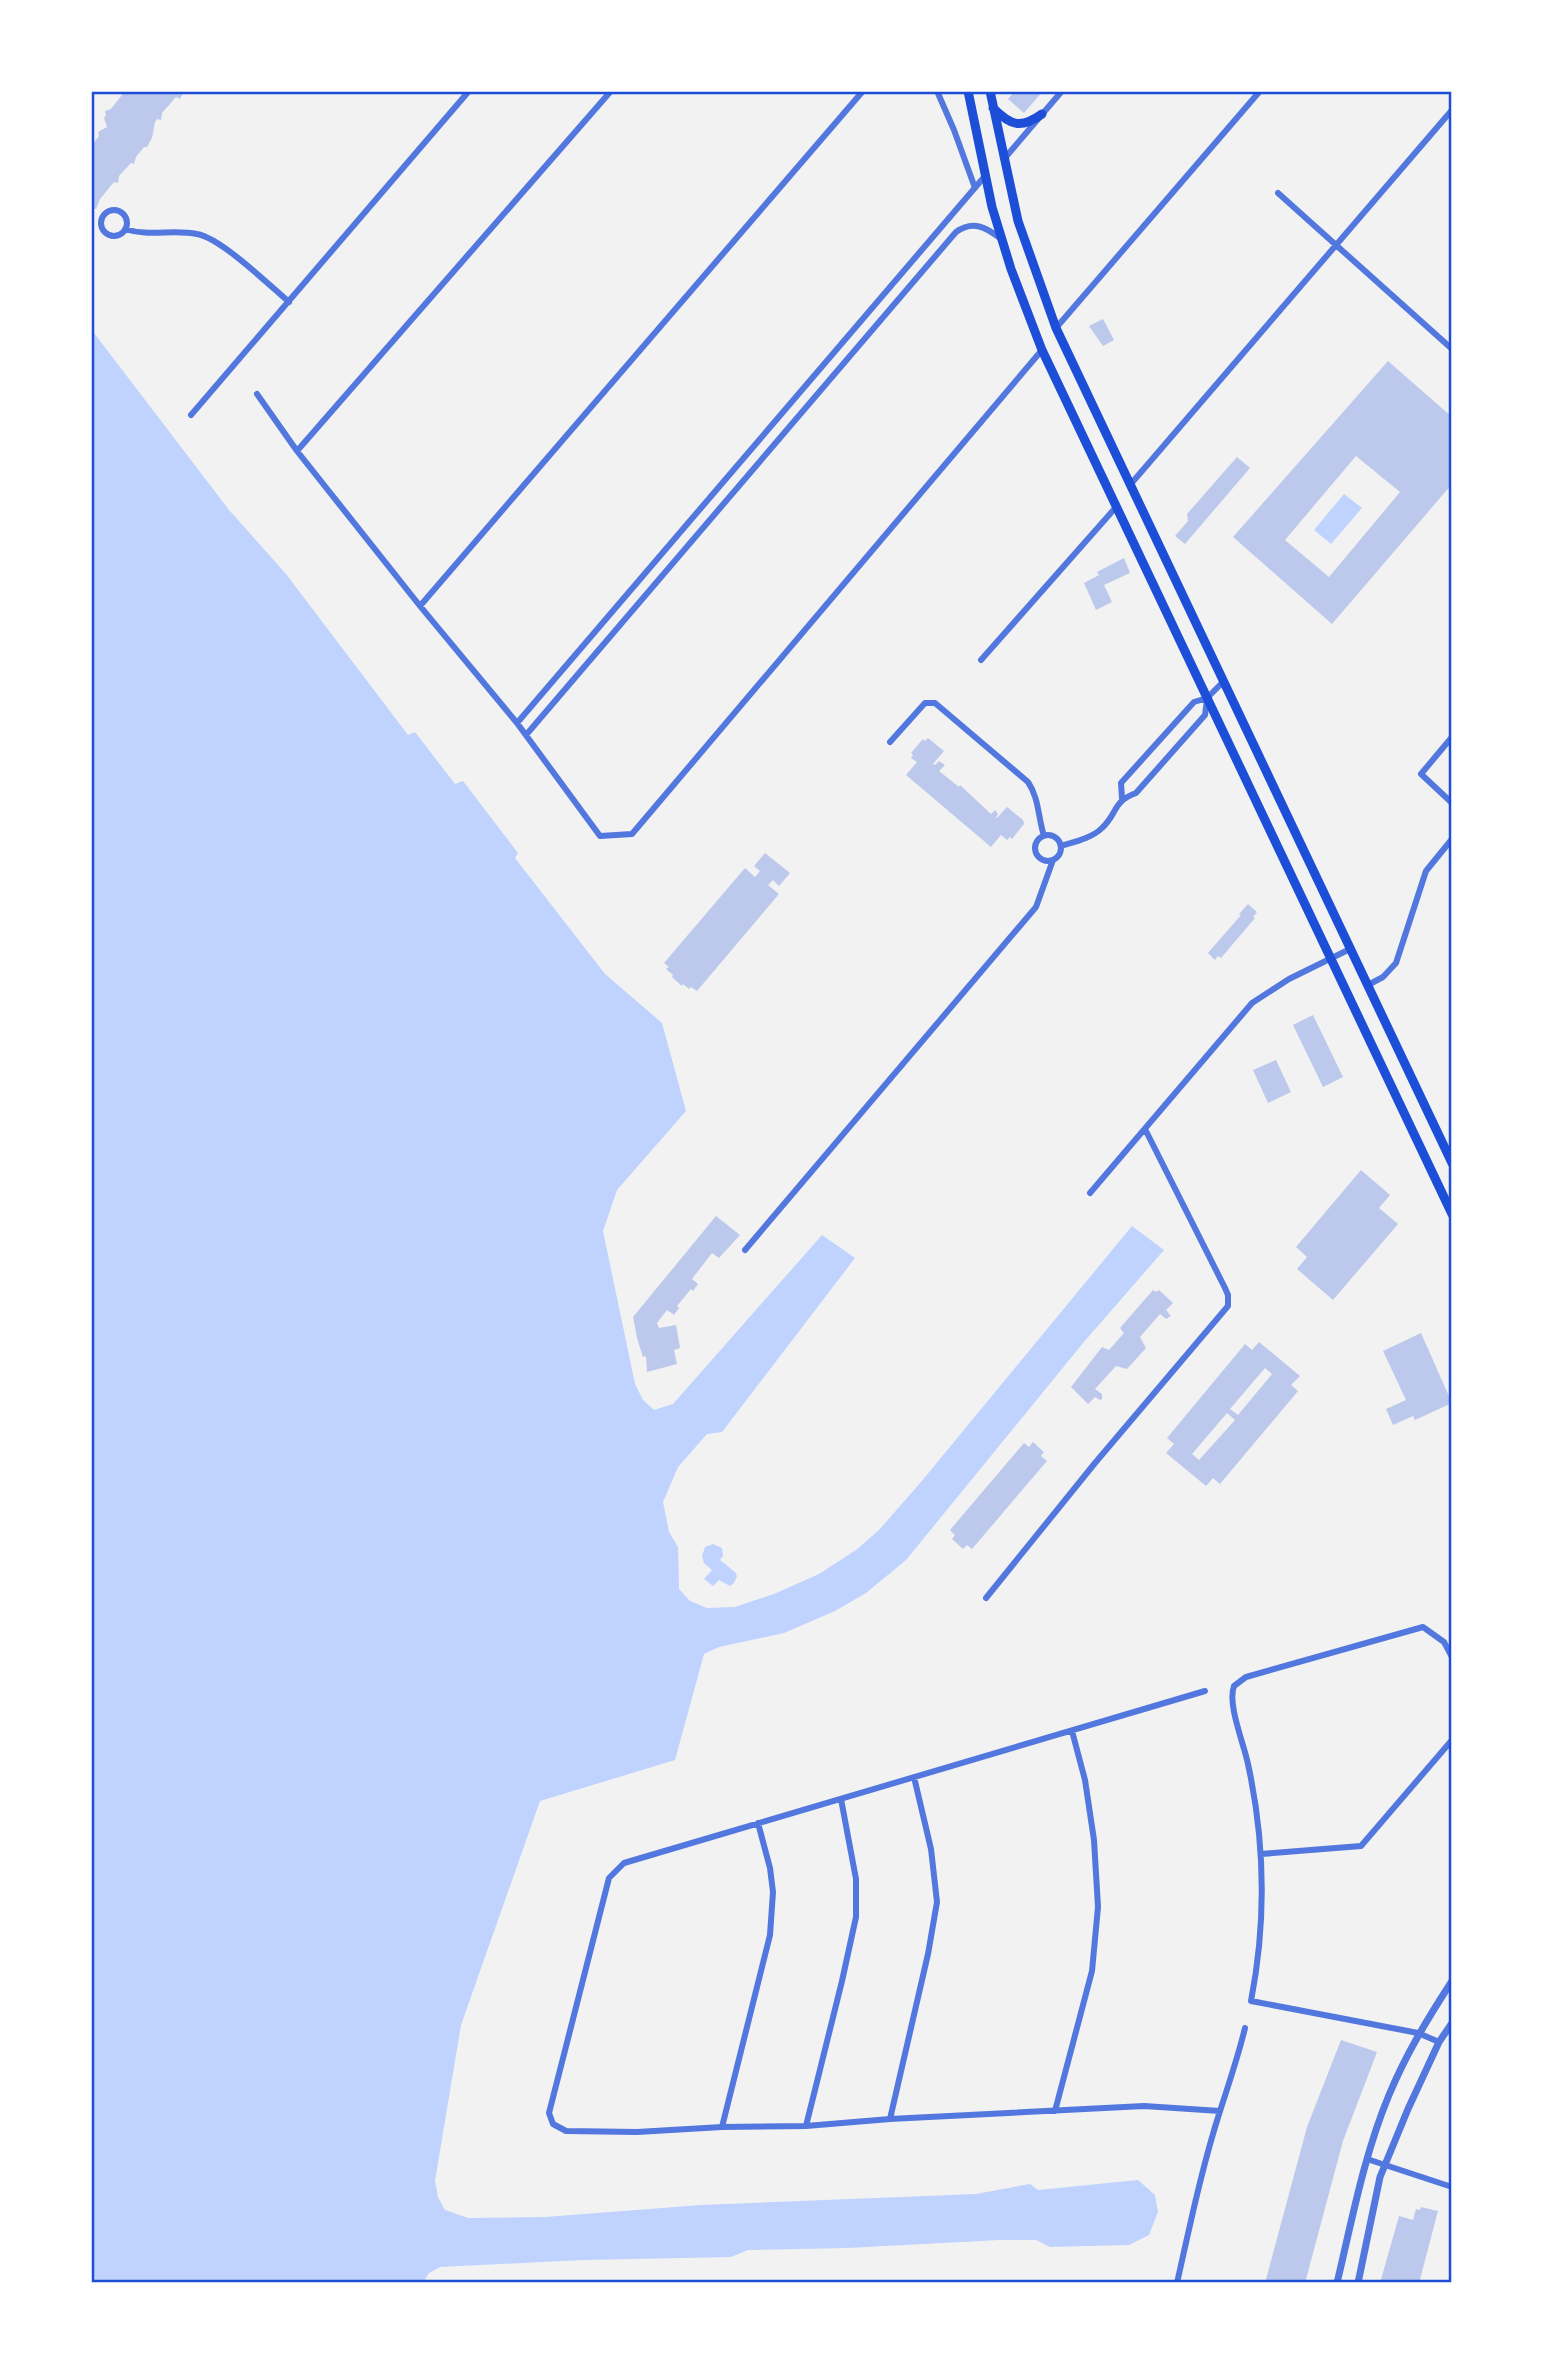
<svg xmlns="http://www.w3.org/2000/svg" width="1543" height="2374" font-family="'DM Sans',sans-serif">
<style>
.water{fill:#bfd3fe}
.building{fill:#bdc9ec;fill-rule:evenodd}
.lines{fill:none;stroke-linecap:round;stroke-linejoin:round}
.minor{stroke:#5277de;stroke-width:6}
.tertiary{stroke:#5277de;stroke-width:7}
.primary{stroke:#1d4ed8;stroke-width:9}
.neatline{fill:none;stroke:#1d4ed8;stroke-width:2.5}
</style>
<rect width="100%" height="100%" fill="#f2f2f2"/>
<path class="water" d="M91 329 229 510 286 574 408 735 415 732 455 784 463 781 518 853 515 858 605 974 662 1023 686 1111 617 1190 603 1231 635 1384 643 1400 654 1410 673 1404 822 1235 855 1258 722 1432 707 1434 678 1467 663 1502 669 1532 678 1547 679 1589 690 1601 707 1608 735 1607 774 1594 819 1574 856 1550 879 1530 921 1482 1132 1226 1164 1250 1083 1343 906 1560 866 1593 835 1611 784 1633 719 1647 704 1654 675 1760 540 1801 461 2025 435 2181 438 2197 445 2210 468 2218 545 2217 701 2205 976 2194 1030 2184 1038 2190 1138 2180 1155 2195 1158 2212 1149 2235 1129 2245 1050 2247 1036 2240H999L848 2248 748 2250 731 2257 584 2260 440 2267 429 2273 423 2283H91Z
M1344 494 1362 508 1331 544 1314 530Z
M713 1544 722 1548 723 1556 720 1560 735 1572 737 1576 734 1583 730 1586 719 1580 713 1586 704 1579 712 1570 704 1563 702 1556 705 1547Z"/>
<path class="building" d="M125 91H184L180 99 176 97 162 113 161 120 157 119 155 122 152 138 147 147H144L136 157 134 164 131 163 119 176 118 183 114 182 100 199 96 209 91 208V146L99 136 98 132 107 127 104 118 106 115 105 111 111 109Z
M1015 91H1043L1024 113 1008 99Z
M1103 319 1114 340 1103 346 1089 326Z
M1388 361 1452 417V484L1332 624 1233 537ZM1356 456 1400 492 1329 577 1285 540Z
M1237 457 1250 468 1185 544 1175 536 1188 521 1187 514Z
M1124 558 1130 573 1104 585 1112 602 1096 610 1084 583 1099 575 1097 572Z
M928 738 944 751 933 764 935 765 939 761 945 765 939 771 959 787 960 785 991 814 995 810 998 814 996 817 997 818 1007 807 1023 820 1024 824 1012 839 1010 837 1007 840 1001 835 991 847 906 775 917 762 911 758 913 755 911 753 923 739 925 741Z
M765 853 790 873 779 886 773 880 768 885 779 894 697 991 691 987 689 989 683 984 682 986 672 977 673 975 666 969 669 967 664 963 745 868 755 877 760 871 754 866Z
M1248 904 1257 912 1253 917 1255 918 1221 958 1218 956 1215 960 1208 953 1241 915 1239 914Z
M1313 1015 1343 1077 1323 1087 1293 1025Z
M1276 1060 1291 1092 1268 1103 1253 1070Z
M1361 1170 1390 1195 1379 1208 1398 1224 1333 1300 1297 1269 1307 1257 1296 1247Z
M716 1216 740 1235 719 1258 712 1253 692 1279 698 1284 693 1291 691 1289 677 1306 679 1308 674 1315 667 1310 657 1323 659 1328 676 1325 680 1348 674 1350 677 1364 647 1372 646 1356 643 1357 637 1338 633 1317Z
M1153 1290 1156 1292 1159 1290 1173 1303 1166 1310 1171 1316 1166 1319 1160 1314 1140 1337 1146 1348 1127 1369 1116 1366 1095 1389 1102 1394V1399L1100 1400 1095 1397 1088 1404 1071 1387 1102 1347 1109 1350 1124 1333 1120 1328Z
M1421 1333 1452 1403 1415 1420 1413 1416 1393 1425 1386 1409 1406 1400 1383 1351Z
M1259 1342 1300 1376 1291 1385 1298 1391 1220 1484 1213 1478 1206 1486 1166 1453 1174 1444 1167 1438 1245 1344 1252 1350ZM1265 1368 1272 1374 1238 1415 1230 1409ZM1227 1413 1235 1420 1199 1460 1192 1454Z
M1033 1442 1044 1452 1041 1456 1047 1461 972 1549 967 1545 963 1549 952 1539 955 1535 950 1530 1024 1443 1029 1447Z
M1341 2040 1377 2052 1343 2141 1305 2283H1265L1307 2127Z
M1421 2207 1438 2211 1419 2283H1380L1399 2216 1413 2220 1416 2209 1420 2210Z"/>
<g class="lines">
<path class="minor" d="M937 91 954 130 975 188
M1004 159 1062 91
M1278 193 1452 349
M101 223a13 13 0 1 1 26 0a13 13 0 1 1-26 0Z
M125 229C149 237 173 229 197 234 221 238 269 285 289 302
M1056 328 1260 91
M257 394 297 451 420 606 517 723 600 836 632 834 1042 350
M191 415 469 91
M297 451 611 91
M1130 485 1452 110
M420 606 863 91
M981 660 1117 506
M517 723 985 176
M526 735 956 232C973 220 986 227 1001 239
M1452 737 1421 774 1452 803
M890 742 925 703H935L1028 782C1039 798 1038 817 1044 836
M1122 798 1121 783 1194 702 1207 698 1223 682
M1035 848a13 13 0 1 1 26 0a13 13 0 1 1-26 0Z
M1061 846C1074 842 1092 838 1102 828 1118 813 1112 802 1136 793L1205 715 1207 700
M1368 985 1383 977 1396 963 1426 871 1452 839
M1090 1193 1252 1003 1289 979 1350 949
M745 1250 1036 907 1053 860
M986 1598 1095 1463 1228 1306V1295L1225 1288 1145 1129
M1205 1691 624 1863 609 1878 549 2113 553 2124 566 2131 637 2132 722 2127 806 2126 890 2119 1144 2106 1220 2111
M1261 1854 1361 1846 1452 1740
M1439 2042 1418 2033 1251 2001C1266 1924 1265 1842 1248 1764 1244 1744 1227 1704 1234 1686L1246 1677 1423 1627 1444 1642 1452 1657
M1055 2111 1092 1971 1098 1907 1094 1840 1085 1780 1072 1731
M890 2119 928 1954 937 1902 931 1849 914 1777
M806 2126 842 1981 856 1917V1879L841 1799
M722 2127 770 1935 773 1892 770 1868 758 1823
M1367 2159 1452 2187
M1177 2283C1190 2225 1202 2167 1220 2111 1229 2083 1238 2057 1245 2028"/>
<path class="tertiary" d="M1337 2283C1352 2220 1364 2155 1389 2095 1406 2054 1428 2018 1452 1981
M1358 2283 1380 2177 1408 2109 1439 2042 1452 2023"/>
<path class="primary" d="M968 91 992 207 1011 269 1042 350 1452 1214
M990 91 1018 221 1056 328 1452 1163
M993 108C1011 126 1021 129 1042 114"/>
</g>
<rect width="1543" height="2374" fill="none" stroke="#ffffff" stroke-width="186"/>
<rect x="93" y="93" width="1357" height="2188" class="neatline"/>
</svg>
